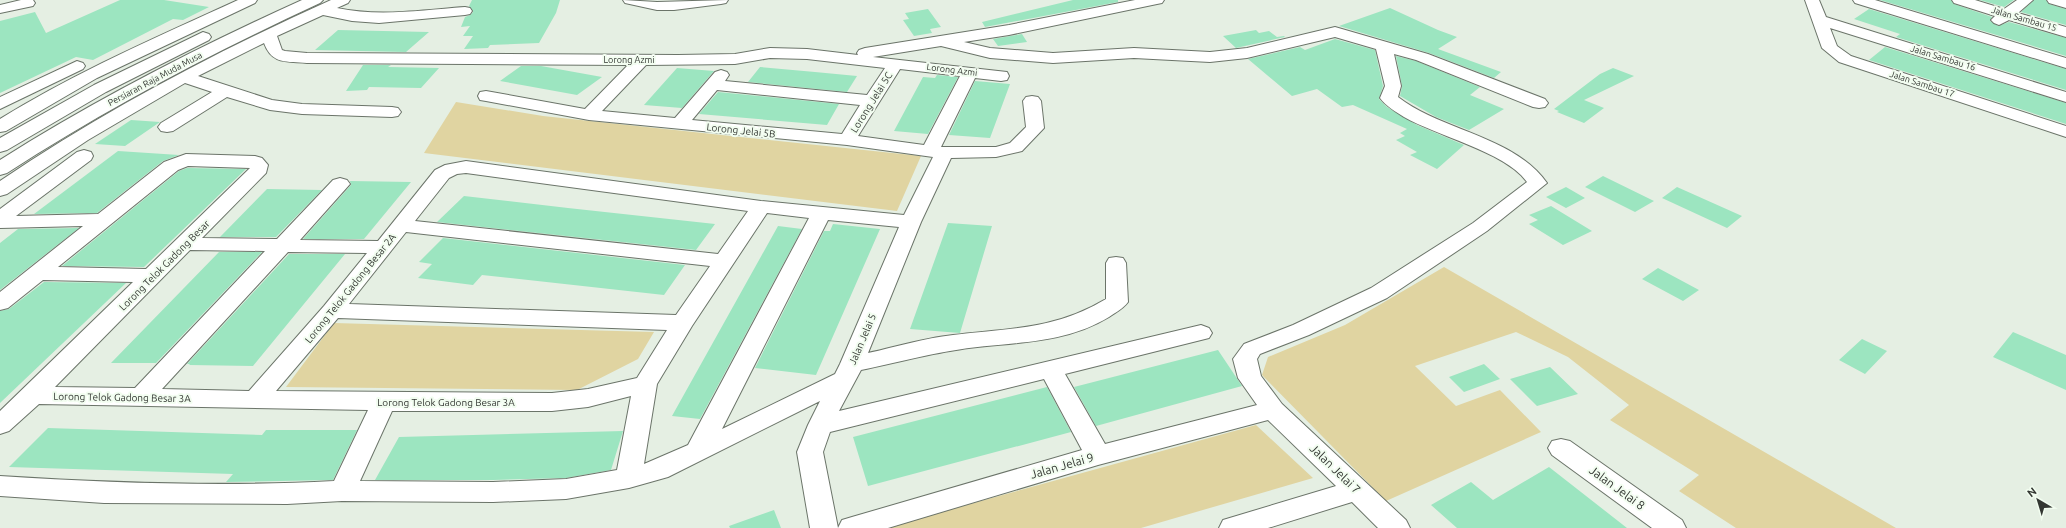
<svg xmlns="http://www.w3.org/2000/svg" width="2066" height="528" font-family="Ubuntu,sans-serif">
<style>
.green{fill:#e0d4a1}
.building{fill:#9ce5c0}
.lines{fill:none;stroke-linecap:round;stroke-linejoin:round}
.minor-casing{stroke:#6b7469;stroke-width:2}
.major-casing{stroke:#6b7469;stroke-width:2}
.minor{fill:#fff;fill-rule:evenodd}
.major{fill:#fff;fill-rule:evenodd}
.labels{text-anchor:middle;stroke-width:4;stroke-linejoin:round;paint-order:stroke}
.far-street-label{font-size:9px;fill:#333732;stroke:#f2fdf0}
.street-label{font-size:10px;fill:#333732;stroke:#f2fdf0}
.near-street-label{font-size:12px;fill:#333732;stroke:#f2fdf0}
</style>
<rect width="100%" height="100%" fill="#e5efe3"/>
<path class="green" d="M456 102 543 116 921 156 897 211 424 153Z
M1444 267 1896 528H1736L1679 491 1699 475 1610 420 1629 405 1568 357 1516 332 1415 366 1456 406 1500 390 1541 432 1386 501 1262 375 1268 357 1345 325Z
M334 323 654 332 638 359 577 390 286 387Z
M1256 425 1313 478 1141 528H883Z"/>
<path class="building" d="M120 0H164L209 7 183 20 173 19 93 60 76 57 0 93V21L35 12 46 33Z
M472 0H560L556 13 539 43 490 45 488 48 464 49 473 36H463L470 26 461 27 465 17 470 15 473 12 469 6Z
M1073 0H1118V2L985 27 982 22Z
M1880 0H1951L1954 4 1992 17 1990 21 1998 26 2009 22 2066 38V56Z
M1980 0H2014L2004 7Z
M2034 0H2046L2049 4 2066 9V25L2021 12Z
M1390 8 1438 30 1457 37 1438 49 1501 72 1494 78 1429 53 1339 26Z
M928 9 941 27 930 29 932 33 914 36 903 20 909 19 905 13Z
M1869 9 2066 69V90L1896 37 1900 34 1854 19Z
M338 30 429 32 406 52 315 50Z
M1256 30 1259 33 1269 31 1277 37 1284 36 1285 37 1236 48 1223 36Z
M1022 34 1027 42 998 46 993 39Z
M1335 39 1375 50 1383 86 1379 99 1387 107 1417 125 1464 145 1437 169 1410 155 1417 152 1396 140 1405 136 1400 133 1407 129 1353 105 1342 107 1317 89 1292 96 1248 59 1300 47 1305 50Z
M1885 47 2066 103V124L1869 60Z
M1396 56 1416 61 1480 87 1470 95 1504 109 1469 130 1436 117 1400 96 1402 86Z
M363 65H391L388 67 439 68 421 88 369 87 367 90 346 91Z
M521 66H541L602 77 577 95 500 81Z
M760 67 815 72 857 76 847 92 748 82Z
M677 68 714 71 682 108 644 105Z
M1613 68 1634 76 1584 100 1604 108 1584 123 1557 112 1559 111 1554 109 1600 74Z
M937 75 958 77 928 134 894 131 923 77 935 78Z
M975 81 1010 84 990 138 949 135Z
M718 92 839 104 827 125 699 114Z
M131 120 160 122 125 146 95 144Z
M118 151 179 155 163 161 97 213 34 214Z
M187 168 246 169 144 267 62 266 179 171Z
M1603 176 1654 201 1635 212 1585 187Z
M350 181 411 182 364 239H303L351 185Z
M1566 187 1585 198 1566 208 1546 197Z
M1677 187 1742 216 1727 228 1662 198Z
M267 189 322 190 276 237H220Z
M464 196 568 208 715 224 696 250 437 222Z
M1551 206 1592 231 1563 245 1529 224 1538 220 1529 215Z
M948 223 992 226 960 333 910 329Z
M833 224 880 229 816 375 755 368 824 231H830Z
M778 226 802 229 700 419 672 416Z
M79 228 0 290V243L18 229Z
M443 238 685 265 664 295 482 275 473 285 418 278 432 264 419 262Z
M219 252H262L156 363H111Z
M289 254H345L253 366 189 365 190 364H187Z
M1658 268 1699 290 1683 301 1642 279Z
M44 282 126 283 0 403V311L9 309Z
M2013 332 2066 355V390L1993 357Z
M1862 339 1887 351 1865 374 1839 360Z
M1218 350 1242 386 1096 426 1074 387Z
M1484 364 1500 379 1464 392 1449 377Z
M1550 367 1578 394 1537 406 1510 379Z
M1047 387 1071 432 868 486 853 437Z
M48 428 262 435 266 430H357L333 480 226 482 233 474 9 467Z
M623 431 611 470 566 478 493 480H375L399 437Z
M1549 467 1627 528H1457L1431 505 1471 482 1493 500Z
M774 510 781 528H730L729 526Z"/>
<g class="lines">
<defs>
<path id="minor" d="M21 0H33L35 3 33 6 0 13V5Z
M238 0H257L255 3 97 78 6 131 0 132V119C76 72 157 37 238 0Z
M331 0H350L348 3 337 8C379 17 422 10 465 7L470 8 472 11 470 14 465 15 379 23 352 21 323 15 277 36 282 50 285 51 307 53 678 55 735 54 770 48 807 49 858 55 857 53 859 50 865 48 1009 25 1135 0H1164L1162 3 1157 4 1009 35 964 42 990 48 1053 53 1134 48 1210 52 1247 48 1335 27 1428 54 1545 99 1548 103 1545 107 1539 108 1533 107 1416 60 1394 54 1401 86 1398 97C1442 131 1514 136 1547 183L1487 231 1387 298 1309 335 1260 354 1257 359 1261 376 1282 404 1406 520 1410 528H1378L1352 502 1268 528H1219L1223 520 1336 486 1268 420 1098 465 888 528H838L842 520 852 517 1082 450 1044 379 830 432 823 452 838 528H810L797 452 808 425 820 401 668 477 629 488 566 499 493 502 342 501 287 504 104 503 0 496V476C111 483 222 487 334 481L368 410 39 404 9 431 0 434V411L133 282 43 280 8 308 0 310V292L83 226 0 228V209L77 152 84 150 91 152 93 156 91 160 16 216 98 214 164 162 186 154 255 156 262 158 268 165 266 173 202 238 277 239 333 180 340 178 347 180 350 184 300 240 378 241 435 170 445 165 466 161 761 201 904 215 933 157 847 145 589 120 486 101 480 100 478 96 480 92 486 91 585 109 628 65 307 63C287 61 272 65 264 43L198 76 272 100 302 104 392 107 398 108 401 112 398 116 392 117 302 114 270 110 227 97 173 131 167 132 161 131 158 127 161 123 212 92 185 83 88 140 7 194 0 196V181C105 110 215 52 331 0ZM1335 37 1376 49 1385 86 1380 98C1386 106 1396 112 1404 117 1437 136 1506 152 1527 182L1473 223 1371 288 1293 325 1244 344 1233 359 1238 378 1257 405 1105 444 1065 374 1209 338 1212 333 1209 328 1201 325 839 411 861 370C890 364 920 356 950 351 1004 341 1060 347 1109 317 1116 312 1123 309 1128 302L1126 263 1123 258 1116 257 1109 258 1106 263V299C1054 330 1010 328 953 335 924 338 896 347 868 353L921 222 951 158 996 157 1022 151 1044 128 1041 101 1038 97 1032 96 1026 97 1023 101 1026 127 1010 143 996 147H941L975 78 1001 81 1007 80 1009 76 1007 72 873 57 941 46 990 58 1053 63 1134 58 1210 62 1247 58ZM770 58 807 59 885 68 867 95 725 81 729 75 727 72 721 70 715 72 675 118 602 111 646 65 735 64ZM900 69 960 76 924 145 858 136ZM717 90 860 105 842 134 692 120ZM188 166 250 168 146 269 58 267 178 170ZM466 173 748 211 718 254 415 221 449 178 457 174ZM767 213 809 218 688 445 644 464 657 384 692 326ZM828 220 899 227 840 364 835 374 722 429ZM406 232 710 266 676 315 349 304ZM190 250 265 251 135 388 55 387ZM288 252 367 253 324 306 249 391 162 389ZM338 318 667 330 637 378 588 389 552 393 276 391ZM631 396 617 470 566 479 493 482 360 481 392 411H552L588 407Z
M623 0 657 2 728 0 726 3 721 4 674 10H657L625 3Z
M1805 0H1819L1826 17 2066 92V102L1830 28 1837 46 1851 56 2066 126V137L1839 62 1822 48Z
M1853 0H1875L2066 58V68L1855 3Z
M1952 0H1975L2004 9 2017 0H2033L2018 13 2066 27V37L2009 20 1999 25 1994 23 1991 20 1995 16 1954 3Z
M2047 0H2066V8L2049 3Z
M77 61 83 63 85 66 83 69 0 109V97Z
M1561 439 1570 441 1682 520 1686 528H1652L1552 455 1548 448 1552 441Z"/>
<path id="major" d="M302 0H323L320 3C212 53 107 108 7 173L0 175V160C96 99 198 47 302 0Z
M203 32 209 34 211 37 209 40 106 92 7 150 0 152V138L94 85Z"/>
</defs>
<use href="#minor" class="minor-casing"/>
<use href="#major" class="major-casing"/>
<use href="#minor" class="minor"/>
<use href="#major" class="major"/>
</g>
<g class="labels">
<g class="far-street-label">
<text transform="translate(2024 19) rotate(16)" y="3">Jalan Sambau 15</text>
<text transform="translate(1943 58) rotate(17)" y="3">Jalan Sambau 16</text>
<text x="629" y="63">Lorong Azmi</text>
<text transform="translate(952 70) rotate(7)" y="3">Lorong Azmi</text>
<text transform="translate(155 79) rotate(-28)" y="3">Persiaran Raja Muda Musa</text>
<text transform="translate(1922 84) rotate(18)" y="3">Jalan Sambau 17</text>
</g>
<g class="street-label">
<text transform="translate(871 102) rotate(-58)" y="4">Lorong Jelai 5C</text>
<text transform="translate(741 130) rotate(6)" y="4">Lorong Jelai 5B</text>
<text transform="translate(164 265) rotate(-45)" y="4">Lorong Telok Gadong Besar</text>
<text transform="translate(350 288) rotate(-51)" y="4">Lorong Telok Gadong Besar 2A</text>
<text transform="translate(862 339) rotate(-67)" y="4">Jalan Jelai 5</text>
<text transform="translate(122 397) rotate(1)" y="4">Lorong Telok Gadong Besar 3A</text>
<text x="446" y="406">Lorong Telok Gadong Besar 3A</text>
</g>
<g class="near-street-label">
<text transform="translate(1062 466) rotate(-16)" y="4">Jalan Jelai 9</text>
<text transform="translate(1335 469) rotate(44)" y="4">Jalan Jelai 7</text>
<text transform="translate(1617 488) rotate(36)" y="4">Jalan Jelai 8</text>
</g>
</g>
<g transform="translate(2038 500) rotate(322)" stroke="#f2fdf0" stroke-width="3" paint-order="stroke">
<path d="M0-3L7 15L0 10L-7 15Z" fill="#333732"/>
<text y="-6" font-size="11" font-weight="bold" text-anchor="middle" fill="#333732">N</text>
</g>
</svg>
